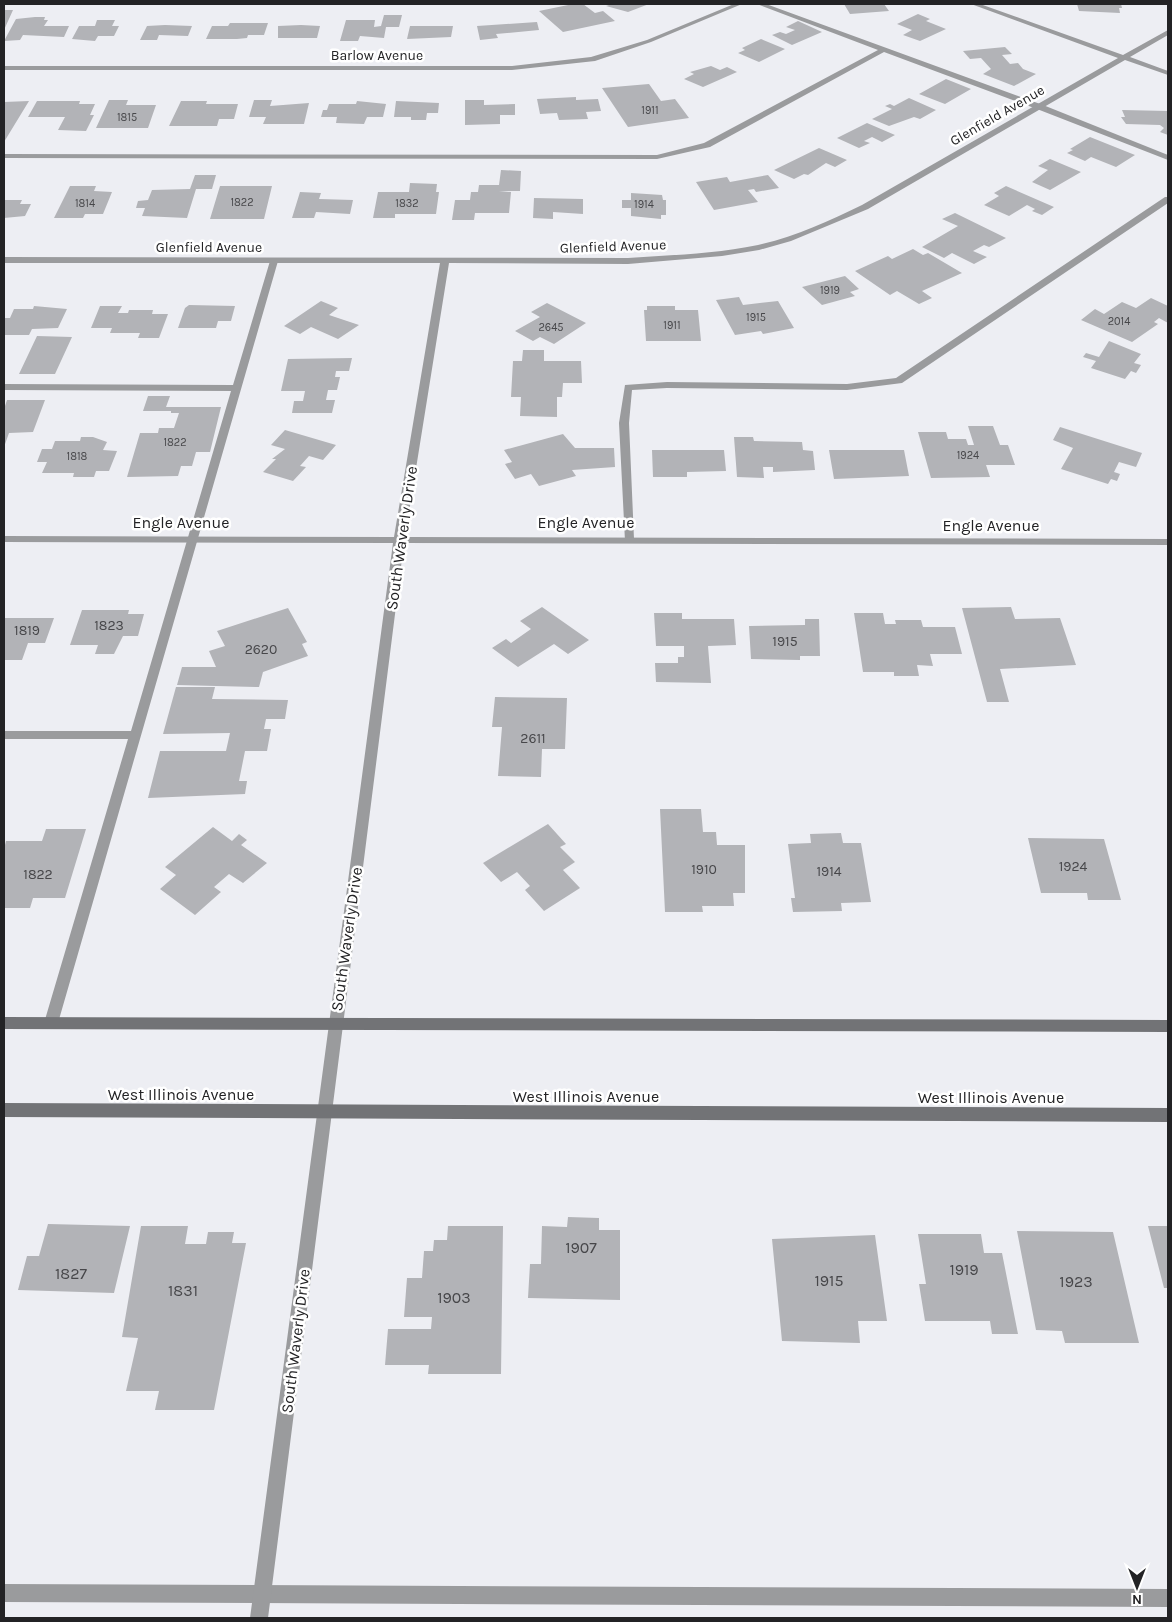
<svg xmlns="http://www.w3.org/2000/svg" width="1172" height="1622" font-family="Karla,sans-serif">
<style>
.building{fill:#b2b3b7}
.lines{fill:none;stroke-linecap:round;stroke-linejoin:round}
.service{fill:#9a9b9d;fill-rule:evenodd}
.minor{fill:#9a9b9d;fill-rule:evenodd}
.secondary{fill:#727376;fill-rule:evenodd}
.labels{text-anchor:middle;stroke-width:5;stroke-linejoin:round;paint-order:stroke}
.far-number-label{font-size:11px;fill:#47474a}
.far-street-label{font-size:14px;fill:#232325;stroke:#fff}
.number-label{font-size:14px;fill:#47474a}
.street-label{font-size:16px;fill:#232325;stroke:#fff}
.near-number-label{font-size:16px;fill:#47474a}
</style>
<rect width="100%" height="100%" fill="#edeef3"/>
<path class="building" d="M573 4H583L595 13 603 11 615 21 563 32 539 11Z
M612 4H649L628 12 606 6Z
M844 4H884L889 11 850 14Z
M1077 4H1121L1122 8H1119L1120 13 1079 11Z
M4 10H13L4 30Z
M918 14 930 19 926 21 946 29 920 41 903 35 912 30 897 24Z
M384 15H402L399 27H386L384 38 360 36 358 41H340L346 20H375L374 27 381 26Z
M35 17H45L44 20H48L44 26H69L64 37 23 35 20 40 4 41 16 19Z
M97 20H115L112 26H119L114 36H98L95 41 72 39 79 26H95Z
M798 21 822 32 792 45 772 35 780 32 786 34 795 30 786 27Z
M537 22 539 30 496 34 498 38 480 40 477 26Z
M230 23H268L264 35H248L247 38 237 39H206L212 26H228Z
M165 25 192 26 188 36 159 35 157 40H140L147 26Z
M301 25 320 26 317 38H278V26Z
M410 26H453L451 37 407 39Z
M761 39 785 49 759 62 738 53 745 50 742 48Z
M1005 47 1012 54 1002 55 1010 64 1018 63 1023 69 1036 74 1014 86 983 74 991 69 981 58 970 59 963 51Z
M711 66 720 70 727 67 737 72 703 87 684 79 694 74 690 72Z
M946 79 971 89 945 104 919 94Z
M649 84 661 101 675 99 689 118 628 127 602 88Z
M576 97V100L598 99 601 111 586 112 588 119 559 120 557 113 540 114 537 99Z
M909 98 936 110 920 119 914 117 889 126 872 119 892 109 885 106 890 104 894 106Z
M109 100H128L126 105H156L148 128H96Z
M254 100H272L270 106 309 103 304 124H263L266 117H249Z
M465 100H484V105L515 104V115H500V124L465 125Z
M29 101 4 142V102Z
M37 101H80L79 104H95L90 115H94L86 131 58 130 65 117H28Z
M181 101H207L206 104H238L234 119H219L217 126H169Z
M357 101 386 104 383 117H367L364 124 336 123 337 117H321L323 110H327L329 104H356Z
M396 101 439 103 438 113H427L426 120H411V117H394Z
M1122 110 1168 111V135L1160 132 1164 128 1160 125 1126 124 1121 117H1125Z
M867 123 895 135 882 142 872 137 864 141 870 143 859 148 837 138Z
M1090 137 1135 155 1116 167 1091 157 1085 161 1067 153 1073 150 1070 149Z
M819 148 847 160 835 167 826 163 808 175 804 174 794 179 774 170Z
M1050 159 1081 172 1050 190 1032 182 1048 170 1038 166Z
M501 170 521 171 520 191H499L511 192 509 213H475L474 220H452L455 200H470L471 192H478L479 185H499Z
M195 175H216L212 189H196L187 218 142 216 145 208H136L138 201 148 200 152 190 190 189Z
M768 175 779 188 756 192 754 189 748 190 758 202 714 210 696 182 727 177 730 182Z
M410 183 437 184 436 192H439L436 214H395V218H373L378 192H409Z
M70 186H96L94 191 112 192 103 214H85L83 218H54Z
M220 186H272L264 219H210Z
M1006 186 1054 207 1042 215 1032 211 1035 209 1027 205 1009 216 984 205 999 196 994 193Z
M300 192 321 193 319 199 353 200 350 214 316 212 314 218H292Z
M631 193 662 195 663 200H666V215H661V219L631 216V208H622V200H631Z
M534 198 583 199V214L553 212V219L533 218Z
M4 200H22L20 204H31L25 216 4 218Z
M955 213 1006 238 989 247 984 245 973 251 987 257 974 264 952 253 944 258 922 247 958 226 942 219Z
M913 249 923 255 928 253 962 273 922 291 932 298 919 304 897 291 890 295 855 271 888 256 892 259Z
M845 276 859 289 850 292 855 296 822 305 802 287Z
M739 297 743 305 778 301 794 328 763 334 761 331 735 335 716 300Z
M1151 298 1168 306V323L1159 318 1154 322 1158 324 1132 342 1081 320 1095 309 1104 314 1122 302 1136 308Z
M321 301 338 308 329 315 359 325 338 339 311 327 300 334 284 326Z
M547 303 586 323 554 344 540 337 533 341 515 331 540 317 531 312Z
M189 305 235 306 231 321H218L216 328H178L185 308Z
M34 306 67 309 58 328 32 329 29 335H4V318H10L14 309H33Z
M100 306H122L118 313H128L129 310H153L152 314H168L159 338H138L140 333H110L112 328H91Z
M647 306H675V310H698L701 341H646L644 310H647Z
M37 336 72 337 55 374H19Z
M1109 341 1141 354 1134 363 1141 365 1136 373 1131 371 1125 379 1091 368 1096 361 1083 357 1086 353 1099 357Z
M523 350H544V361H581L582 383H563L562 397H557V417L520 416 521 397H511L513 361H522Z
M352 358 349 371H336L335 377H340L337 390H328L326 400H335L332 413H292L294 401H303L305 391H281L288 359Z
M148 396H170L166 407H221L210 452H196L192 466H181L178 476 127 477 140 433H158L159 428H174L179 413H171V411H143Z
M7 400H45L33 432 9 433 4 447V409Z
M968 426H993L1000 445H1008L1015 465H986L990 477 931 478 918 432H946L948 439H966L968 445H974Z
M1060 427 1142 453 1136 467 1119 462 1114 472 1120 474 1117 481 1111 479 1108 484 1061 469 1073 448 1053 440Z
M285 430 336 445 323 460 309 456 300 466 306 467 293 481 263 472 276 459H272L285 449 271 445Z
M563 434 575 448H614L615 467 572 470 576 476 539 486 531 474 515 479 505 464 512 462 504 450Z
M81 437H93L107 442 103 450 117 451 109 471H96L94 477H73L74 473H42L47 462H37L42 449H52L55 441H80Z
M734 437H753L754 441 802 442 803 450 813 451 815 470 773 472V467H763L764 478 737 477Z
M652 450H724L726 471 687 472V477H653Z
M829 450H904L909 476 834 479Z
M542 607 589 640 568 654 554 644 518 667 492 648 506 639 511 643 531 629 520 621Z
M1011 607 1015 619 1060 618 1076 665 1000 669 1009 702H987L962 608Z
M288 608 307 642 302 644 308 656 263 672 259 687 177 685 182 667H216L209 651 225 646 217 631Z
M82 610H129L128 614H144L138 636H123L114 654H95L98 645H70Z
M654 613H682V619H734L736 645 708 646 711 683 656 682 655 663H678V657H684V646H656Z
M854 613H883L885 624H896L895 620H921L923 627H955L962 654H930L933 666 917 665 919 676H894V672H863Z
M4 618H54L45 643H28L22 660H4Z
M805 619H819L820 656H800V660L751 659 749 626 805 625Z
M176 687H215L212 699 288 700 285 719H266L264 729H271L267 751H245L239 781H247L245 794 148 798 160 751H226L230 733 163 734Z
M495 697 567 698 565 749H542L541 777 498 776 502 727H492Z
M660 809H701L703 832H716L717 845H745V893H733L734 906H702L703 912H665Z
M548 824 566 844 560 847 575 862 563 870 580 888 544 911 525 890 530 886 517 872 501 882 483 863Z
M213 827 232 841 239 834 247 840 241 845 267 863 243 883 229 874 214 887 221 892 195 915 160 889 176 875 165 867Z
M46 829H86L65 898H33L30 908H4V849L6 841H42Z
M841 833 843 843H861L871 902 841 903 842 911 793 912 791 898H795L788 844 811 843 810 834Z
M1028 838 1104 839 1121 900H1088L1087 893H1041Z
M568 1217 599 1218V1230H620V1300L528 1298 530 1264H541L542 1226 567 1227Z
M48 1224 130 1226 114 1293 18 1290 27 1256H39Z
M141 1226H188L185 1244H206L208 1232H234L232 1243H246L214 1410H155L159 1391H126L138 1338 122 1337Z
M448 1226H503L501 1374H428L429 1365H385L388 1329H431L432 1317H404L407 1278H422L424 1251H433L434 1240H447Z
M1148 1226H1168V1288H1164Z
M1017 1231 1113 1232 1139 1343H1065L1062 1331 1036 1330Z
M918 1234H981L984 1253H1002L1018 1334H992L990 1321H925L919 1284H926Z
M875 1235 887 1321H858L860 1343 782 1341 772 1239Z"/>
<g class="lines">
<path class="service" d="M757 4H766L1043 105 1168 155V160L1037 109 884 52 710 147 657 159 4 158V154L657 155 704 143 878 50Z
M1165 197H1168V203L902 383 847 390 667 388 632 390 629 423 634 539 629 542 625 541 619 423 625 385 667 382 847 384 896 378Z
M274 258 278 261 58 1023 56 1027 51 1029 46 1027 44 1023 128 739H4V731H131L231 391 4 390V384L233 385 270 261Z
M4 1584 1168 1589V1607L4 1602Z"/>
<path class="minor" d="M734 4H742L651 42 595 61 512 70H4V66H512L591 57 647 40Z
M971 4H980L1123 55 1168 30V35L1130 57 1168 71V75L1125 60 868 209 791 241 759 250 722 256 628 264 449 263 405 537 1168 539V545L404 543 268 1618H250L393 543 4 542V536L394 537 440 263H4V257L628 258C671 255 715 254 758 245 794 237 829 221 862 205L1118 58Z"/>
<path class="secondary" d="M4 1017 1168 1020V1032L4 1029Z
M4 1103 1168 1108V1122L4 1117Z"/>
</g>
<g class="labels">
<g class="far-number-label">
<text x="650" y="114">1911</text>
<text x="127" y="121">1815</text>
<text x="242" y="206">1822</text>
<text x="85" y="207">1814</text>
<text x="407" y="207">1832</text>
<text x="644" y="208">1914</text>
<text x="830" y="294">1919</text>
<text x="756" y="321">1915</text>
<text x="1119" y="325">2014</text>
<text x="672" y="329">1911</text>
<text x="551" y="331">2645</text>
<text x="175" y="446">1822</text>
<text x="968" y="459">1924</text>
<text x="77" y="460">1818</text>
</g>
<g class="far-street-label">
<text x="377" y="60">Barlow Avenue</text>
<text transform="translate(997 115) rotate(-30)" y="5">Glenfield Avenue</text>
<text transform="translate(613 246) rotate(-2)" y="5">Glenfield Avenue</text>
<text x="209" y="252">Glenfield Avenue</text>
</g>
<g class="number-label">
<text x="109" y="630">1823</text>
<text x="27" y="635">1819</text>
<text x="785" y="646">1915</text>
<text x="261" y="654">2620</text>
<text x="533" y="743">2611</text>
<text x="1073" y="871">1924</text>
<text x="704" y="874">1910</text>
<text x="829" y="876">1914</text>
<text x="38" y="879">1822</text>
</g>
<g class="street-label">
<text x="181" y="528">Engle Avenue</text>
<text x="586" y="528">Engle Avenue</text>
<text x="991" y="531">Engle Avenue</text>
<text transform="translate(401 538) rotate(-82)" y="6">South Waverly Drive</text>
<text transform="translate(346 939) rotate(-82)" y="6">South Waverly Drive</text>
<text x="181" y="1100">West Illinois Avenue</text>
<text x="586" y="1102">West Illinois Avenue</text>
<text x="991" y="1103">West Illinois Avenue</text>
<text transform="translate(295 1341) rotate(-83)" y="6">South Waverly Drive</text>
</g>
<g class="near-number-label">
<text x="581" y="1253">1907</text>
<text x="964" y="1275">1919</text>
<text x="71" y="1279">1827</text>
<text x="829" y="1286">1915</text>
<text x="1076" y="1287">1923</text>
<text x="183" y="1296">1831</text>
<text x="454" y="1303">1903</text>
</g>
</g>
<rect width="1172" height="1622" fill="none" stroke="#232325" stroke-width="10"/>
<g transform="translate(1137 1587) rotate(180)" stroke="#ffffff" stroke-width="4" paint-order="stroke">
<path d="M0-4L9 19L0 12L-9 19Z" fill="#232325"/>
<text y="-8" font-size="14" font-weight="bold" text-anchor="middle" fill="#232325">N</text>
</g>
</svg>
